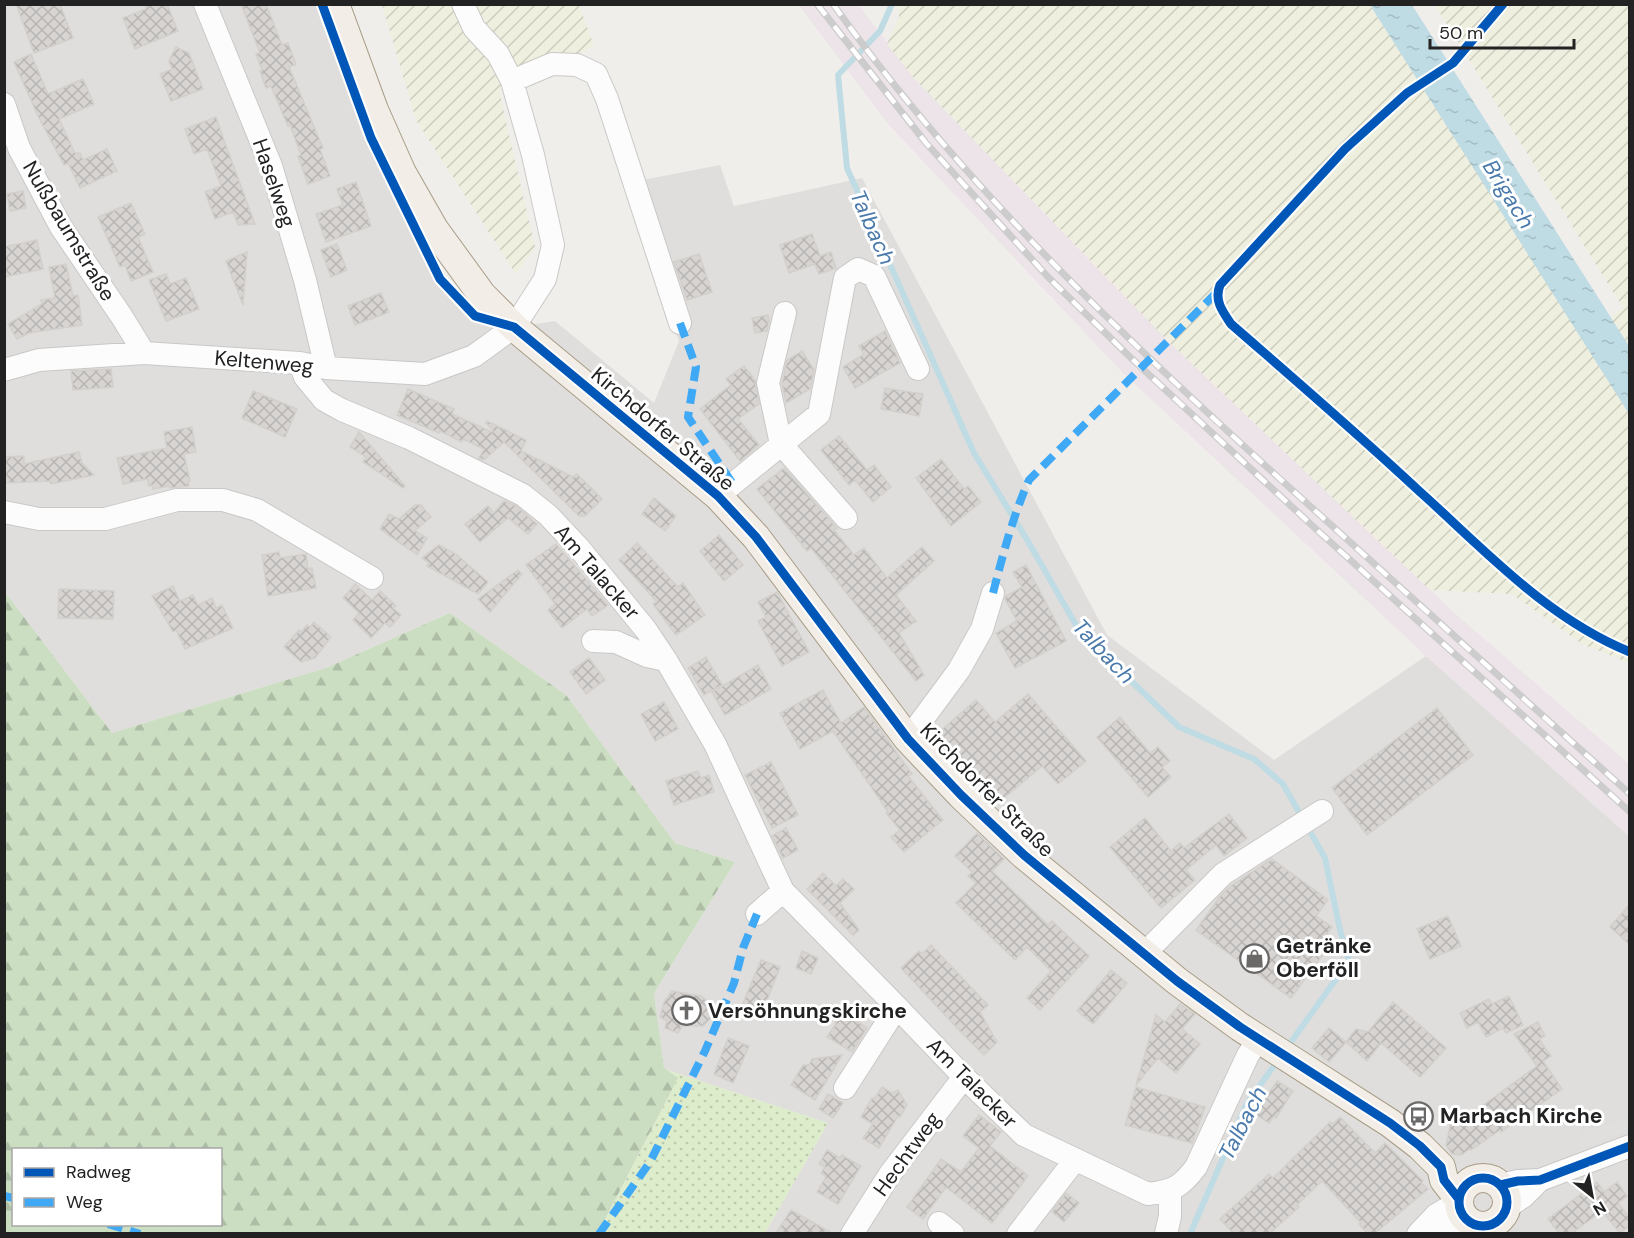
<svg xmlns="http://www.w3.org/2000/svg" width="1634" height="1238" font-family="'DM Sans',sans-serif">
<style>
.residential{fill:#dfdedc}
.railway{fill:#ede4e9}
.farmland{fill:url(#farmland-furrows)}
.grass{fill:url(#grass-dots)}
.forest{fill:url(#forest-firs);fill-rule:evenodd}
.parking{fill:#e0dfde}
.water{fill:url(#water-ripples)}
.lines{fill:none;stroke-linecap:round;stroke-linejoin:round}
.stream{stroke:#bfdbe3;stroke-width:6}
.building{fill:url(#building-cross-hatch);stroke:#d3d0cc;stroke-width:1.5}
.minor-casing{stroke:#c9c8c7;stroke-width:24}
.major-casing{stroke:#a79c86;stroke-width:30}
.minor{stroke:#fdfcfc;stroke-width:22}
.major{stroke:#f3ede7;stroke-width:28}
.rail-casing{stroke:#ccc;stroke-width:7}
.rail{stroke:#fff;stroke-width:4.5;stroke-dasharray:14;stroke-linecap:butt}
.quiet{stroke:#3fa9f5;stroke-width:8;stroke-dasharray:15 8;stroke-linecap:butt}
.cycleway-casing{stroke:#fff;stroke-width:13}
.cycleway{stroke:#0057b8;stroke-width:9}
.labels{text-anchor:middle;stroke-width:6;stroke-linejoin:round;paint-order:stroke}
.street-label{font-size:21px;fill:#222;stroke:#fff}
.poi-label{font-size:21px;font-weight:bold;fill:#222;stroke:#fff;text-anchor:start}
.water-label{font-size:22px;font-style:italic;fill:#4a7aab;stroke:#fff}
</style>
<defs>
<pattern id="farmland-furrows" width="10" height="10" patternUnits="userSpaceOnUse" patternTransform="scale(1.5)"><rect width="10" height="10" fill="#efefdf"/><path d="M-1 1l2-2M0 10L10 0M9 11l2-2" fill="none" stroke="#cdcdbf"/></pattern>
<pattern id="grass-dots" width="8" height="8" patternUnits="userSpaceOnUse" patternTransform="scale(1.5)"><rect width="8" height="8" fill="#ddeccb"/><path d="M2 2h.1M6 6h.1" fill="none" stroke="#bdcaae" stroke-width="1.8" stroke-linecap="round"/></pattern>
<pattern id="forest-firs" width="22" height="20" patternUnits="userSpaceOnUse" patternTransform="scale(1.5)"><rect width="22" height="20" fill="#cbdec1"/><path d="M5 1l3.5 6h-7zM16 11l3.5 6h-7z" fill="#aebea6"/></pattern>
<pattern id="water-ripples" width="26" height="14" patternUnits="userSpaceOnUse" patternTransform="scale(1.5)"><rect width="26" height="14" fill="#bfdbe3"/><path d="M2 4q2-2 4 0t4 0M15 11q2-2 4 0t4 0" fill="none" stroke="#a4bcc2"/></pattern>
<pattern id="building-cross-hatch" width="8" height="8" patternUnits="userSpaceOnUse" patternTransform="scale(1.5)"><rect width="8" height="8" fill="#d7d4d2"/><path d="M0 0l8 8M0 8l8-8" fill="none" stroke="#b8b6b4"/></pattern>
</defs>
<rect width="100%" height="100%" fill="#f0eeeb"/>
<path class="residential" d="M5 5H322L371 138 440 279 475 316 514 327 555 321 654 403 679 341 627 183 720 165 734 206 862 178 1107 635 1274 760 1426 656 1629 836V1233H765L828 1123 664 1069 654 993 735 862 675 843 566 695 450 613 326 668 112 733 5 592Z"/>
<path class="railway" d="M799 5H859L913 77 1169 342 1460 618 1629 764V836L1426 656 1121 371 887 123Z"/>
<path class="farmland" d="M382 5H579L594 46 499 91 535 247 516 274 416 120Z
M897 5H1370L1583 340 1623 308 1435 5H1629V663L1582 644 1512 594 1430 590 1169 342 913 77 887 44 899 17Z"/>
<path class="grass" d="M664 1069 828 1123 765 1233 598 1234 678 1078Z"/>
<path class="forest" d="M5 592 112 733 326 668 450 613 566 695 675 843 735 862 654 993 664 1068 678 1078 598 1233H5ZM14 1150H220V1224H14Z"/>
<path class="parking" d="M1629 1117V1130L1583 1149 1578 1138Z"/>
<path class="water" d="M1370 5H1412L1629 346V414Z"/>
<g class="lines">
<path class="stream" d="M892 4 880 31 838 75 847 168 974 453 1029 543 1080 632 1179 727 1254 759 1283 784 1325 858 1340 930 1349 961 1286 1049
M1190 1234 1247 1103 1279 1059"/>
</g>
<path class="building" d="M16 4H60L73 38 34 53Z
M145 4H167L178 31 135 49 123 18 146 9Z
M241 4H266L282 45 288 43 296 64 289 67 323 148 320 149 330 176 308 184 298 156 301 155 290 125 288 126 271 86 266 88 260 71 262 70 256 54 260 53Z
M176 47 189 53 203 89 171 101 160 74 172 69 169 61Z
M31 54 48 94 83 79 94 104 59 119 75 153H80L83 160 107 149 117 171 80 188 68 163 64 165 38 116 14 62Z
M216 117 225 143 255 224 238 225 233 212 215 219 205 192 221 186 207 149 194 154 185 129Z
M356 182 371 226 326 242 316 214 343 205 337 189Z
M23 191 26 208 10 211 7 194Z
M131 203 145 234 138 237 153 272 131 281 125 265 120 267 98 217Z
M812 234 820 256 831 252 836 268 819 274 815 264 789 273 780 245Z
M37 240 43 269 4 277V247Z
M337 244 347 270 331 277 321 250Z
M247 252 243 305 226 261Z
M699 254 712 292 687 300 674 262Z
M66 264 73 296 78 295 82 325 29 333 17 339 8 324 42 304 41 300 55 298 49 267Z
M166 274 170 284 186 278 199 309 166 321 149 280Z
M381 293 389 312 355 325 348 306Z
M768 315 769 320 767 331 755 333 752 318Z
M885 331 900 363 855 388 843 367 864 354 859 346Z
M802 351 814 370 810 389 786 403 782 383 787 360Z
M744 366 755 380 759 404 738 419 759 445 740 461 700 409 731 385 726 379Z
M111 369 113 387 73 390 71 371Z
M885 388 923 394 919 416 881 409Z
M408 389 454 409 452 414 492 432 493 430 486 423 487 421 526 440 521 451 573 477 577 474 602 499 585 516H579L504 442 484 460 479 458 484 449 463 439 462 442 440 431 439 433 397 415Z
M253 391 297 409 285 437 242 418Z
M192 427 196 452 184 454 190 481 188 482 189 486 170 488 169 486 153 489 152 485 149 486 147 479 123 484 117 458 167 448 164 432Z
M359 432 405 486 403 488 363 462 366 457 350 447Z
M839 436 867 470 874 465 891 487 873 502 855 480 849 485 821 450Z
M79 452 82 463 94 475 51 484 50 481 4 483V457L24 456V464Z
M941 459 964 489 968 486 981 502 951 526 916 478Z
M784 468 837 528 834 530 854 555 864 548 887 578 922 547 934 561 896 595 916 621 899 633 924 675 916 681 811 548 807 551 757 489Z
M654 498 676 516 665 531 642 514Z
M504 501 516 506 537 524 528 534 508 518 480 542 465 524 488 506 494 513Z
M415 505H421L431 517 415 531 427 538 417 555 380 529 389 514 399 519Z
M719 535 743 565 724 581 700 551Z
M637 543 678 587 683 583 705 615 676 635 653 604 657 602 619 560Z
M556 544 608 605 592 616 587 609 562 628 548 610 555 604 526 565Z
M439 545 456 554 488 582 478 594 427 566 429 563 422 558Z
M279 552 280 558 306 554 308 569 312 568 316 588 268 596 262 555Z
M1026 565 1066 641 1015 668 996 633 1017 621 1005 599 1006 596 1022 587 1013 572Z
M518 570 522 574 490 612 478 599Z
M355 584 372 600 380 591 396 606 393 608 401 615 390 627 385 623 371 638 353 620 359 613 343 598Z
M173 586 180 601 193 595 198 605 212 598 216 608 222 605 233 628 185 649 176 630 173 632 152 596Z
M59 589 114 591 113 619 58 618Z
M777 592 809 652 782 666 758 621 766 617 758 602Z
M314 622 331 637 315 658 301 662 284 647 299 630 301 632 307 625 310 627Z
M706 657 722 685 704 695 688 668Z
M589 658 605 680 586 694 570 672Z
M758 665 771 689 725 715 712 692Z
M823 690 841 723 864 707 912 774 908 776 943 820 904 852 891 837 900 830 886 813 888 812 833 731 800 749 780 713Z
M1028 694 1086 761 1058 784 1042 766 1003 799 994 788 990 792 939 732 976 700 995 722Z
M664 702 678 729 655 741 641 714Z
M1437 708 1473 755 1367 835 1332 788Z
M1120 717 1150 753 1158 747 1170 761 1162 767 1171 777 1148 797 1097 737Z
M771 762 798 815 772 828 745 775Z
M698 771 701 778 709 775 714 792 674 805 666 781Z
M1229 814 1247 838 1224 856 1216 845 1186 870 1195 880 1161 908 1110 847 1145 818 1171 851 1180 843 1184 848Z
M786 828 798 850 783 858 772 836Z
M977 833 1004 859 992 871 1048 925 1052 921 1089 956 1040 1010 1027 998 1051 971 1027 947 1015 960 956 903 976 883 968 876 972 872 955 856Z
M1272 859 1328 900 1316 916 1332 927 1318 947 1325 952 1291 998 1196 930 1221 895 1232 885Z
M823 873 836 886 843 879 854 889 840 903 859 930 853 935 807 889Z
M1629 905V944L1610 927Z
M1448 916 1461 946 1430 959 1417 929Z
M931 945 988 1005 980 1012 997 1042 984 1055 960 1031 901 968 919 951 922 954Z
M802 951 818 958 811 974 796 968Z
M761 960 780 967 761 1016 741 1008Z
M1111 970 1127 983 1093 1024 1077 1011Z
M672 991 701 996 713 1006V1016L703 1026H682L678 1033 665 1028 667 1021 660 1017 664 1002Z
M1509 996 1523 1025 1506 1033 1503 1028 1486 1037 1478 1022 1467 1028 1460 1013 1489 999 1492 1004Z
M1393 1002 1446 1048 1420 1077 1381 1043 1367 1061 1346 1042 1356 1029 1368 1032Z
M1180 1004 1195 1014 1182 1029 1200 1044 1176 1073 1158 1058 1136 1085 1156 1015 1165 1022Z
M848 1015 867 1028 852 1052 827 1037 836 1024 834 1019Z
M1538 1022 1545 1036 1539 1039 1551 1056 1543 1061 1562 1089 1501 1132 1500 1130 1471 1150 1470 1149 1461 1155 1452 1154 1446 1145 1453 1112 1460 1122 1537 1066 1514 1034Z
M1329 1028 1346 1042 1329 1062 1312 1048Z
M728 1038 749 1046 733 1083 714 1074Z
M842 1055 815 1100 791 1085 803 1065H809L812 1059Z
M1277 1081 1293 1091 1276 1118 1274 1116 1269 1123 1255 1114Z
M882 1087 892 1093 898 1090 907 1105 900 1117 898 1116 879 1148 863 1138 873 1124 861 1117 872 1098 874 1099Z
M1136 1087 1205 1107 1192 1143 1125 1125Z
M828 1094 843 1103 833 1118 819 1109Z
M979 1115 1001 1132 990 1146 1028 1176 992 1223 946 1187 923 1219 907 1207 941 1159 961 1172 979 1148 963 1136Z
M1340 1117 1375 1153 1385 1143 1423 1181 1421 1183 1428 1189 1375 1233H1367L1359 1224 1361 1223 1322 1181 1297 1205 1299 1207 1270 1233H1233L1220 1219 1269 1174 1273 1178 1330 1122 1333 1124Z
M827 1150 840 1158 842 1155 861 1166 838 1204 817 1192 826 1177 821 1173 825 1167 819 1164Z
M1597 1182 1604 1192 1617 1182 1627 1196 1618 1203 1629 1217V1226L1620 1233 1602 1211 1572 1233H1559L1548 1219Z
M1066 1193 1079 1203 1064 1222 1052 1212Z
M791 1210 832 1233H776Z"/>
<g class="lines">
<defs>
<path id="minor" d="M205 4 271 166 305 280 326 368
M512 81 552 64 577 65 596 74 607 99 680 323
M4 104 19 148 61 227 122 317 144 353
M785 313 768 383 781 444 846 518
M300 363 305 377 324 400 342 410 409 438 523 495 548 515 579 548 646 630 666 660 715 744 783 891 897 1007 964 1077 1024 1135 1148 1194C1173 1191 1181 1187 1196 1167L1248 1055 1258 1040
M4 370 39 360 144 353 300 363 326 368 425 374 474 356 514 327 545 279 553 245 533 155 512 81 498 54 474 28 463 4
M718 496 819 414 845 278 858 269 874 276 918 369
M4 512 39 519H105L177 500H223L257 510 372 578
M593 641 616 642 647 656 666 660
M908 739 959 670 982 629 993 593
M757 914 783 891
M1144 954 1223 874 1322 811
M845 1088 897 1007
M1500 1185 1518 1181 1540 1180 1630 1146
M1506 1208 1524 1196 1540 1180
M939 1223 953 1234
M1428 1225 1466 1221
M852 1234 890 1174 964 1077
M1018 1234 1075 1160
M1166 1234 1170 1216V1191
M1418 1234 1436 1215 1458 1202"/>
<path id="major" d="M335 4 374 110 402 173 434 229 482 295 514 327 718 496 756 537 908 739 961 795 1024 855 1177 981 1240 1027 1390 1123 1420 1146 1441 1167 1444 1180 1458 1198
M1459 1202a24 24 0 1 1 48 0a24 24 0 1 1-48 0Z"/>
</defs>
<use href="#minor" class="minor-casing"/>
<use href="#major" class="major-casing"/>
<use href="#minor" class="minor"/>
<use href="#major" class="major"/>
<defs>
<path id="rail" d="M817 4 926 143 1048 277 1131 358 1317 530 1630 812
M833 4C963 186 1125 339 1290 488 1403 590 1516 692 1630 794"/>
</defs>
<use href="#rail" class="rail-casing"/>
<use href="#rail" class="rail"/>
<path class="quiet" d="M680 323 696 367 688 417 733 484
M993 593C1003 554 1013 516 1029 480L1217 292
M4 1196 14 1198
M108 1224 140 1234
M599 1234 650 1162 705 1051 734 983 743 948 757 914"/>
<defs>
<path id="cycleway" d="M322 4 371 138 440 279 475 316 514 327 718 496 756 537 908 739 961 795 1024 855 1177 981 1240 1027 1390 1123 1420 1146 1441 1167 1444 1180 1458 1198
M1503 4 1453 63 1407 93 1345 149 1220 285C1214 300 1222 311 1231 324 1294 379 1357 433 1418 490 1484 549 1546 618 1630 652
M1459 1202a24 24 0 1 1 48 0a24 24 0 1 1-48 0Z
M1500 1185 1518 1181 1540 1180 1630 1146"/>
</defs>
<use href="#cycleway" class="cycleway-casing"/>
<use href="#cycleway" class="cycleway"/>
</g>
<defs>
<symbol id="shop-ring" viewBox="-11 -11 22 22"><circle r="9.5" fill="#fff" stroke="#6a6968" stroke-width="1.5"/><path d="M-5-2.5h2.3a2.7 3.5 0 0 1 5.4 0H5L5.5 6h-11ZM-1.5-2.5h3a1.5 2.3 0 0 0-3 0Z" fill="#6a6968"/></symbol>
<symbol id="church-ring" viewBox="-11 -11 22 22"><circle r="9.5" fill="#fff" stroke="#6a6968" stroke-width="1.5"/><path d="M-1.2-6h2.4v3.5h3.3v2.4h-3.3V6h-2.4V-.1h-3.3v-2.4h3.3Z" fill="#6a6968"/></symbol>
<symbol id="bus-ring" viewBox="-11 -11 22 22"><circle r="9.5" fill="#fff" stroke="#6a6968" stroke-width="1.5"/><path d="M-5-6H5V4H4V6H2V4H-2V6H-4V4H-5ZM-3.5-4V0h7V-4ZM-3.5 1.2v1.5H-2V1.2ZM2 1.2v1.5H3.5V1.2Z" fill="#6a6968"/></symbol>
</defs>
<g fill-rule="evenodd">
<use href="#shop-ring" x="1238" y="942" width="33" height="33"/>
<use href="#church-ring" x="670" y="994" width="33" height="33"/>
<use href="#bus-ring" x="1402" y="1100" width="33" height="33"/>
</g>
<g class="labels">
<g class="street-label">
<text transform="translate(274 183) rotate(71)" y="7">Haselweg</text>
<text transform="translate(69 231) rotate(59)" y="7">Nußbaumstraße</text>
<text transform="translate(264 362) rotate(5)" y="7">Keltenweg</text>
<text transform="translate(663 429) rotate(40)" y="7">Kirchdorfer Straße</text>
<text transform="translate(597 572) rotate(49)" y="7">Am Talacker</text>
<text transform="translate(987 790) rotate(45)" y="7">Kirchdorfer Straße</text>
<text transform="translate(972 1083) rotate(45)" y="7">Am Talacker</text>
<text transform="translate(907 1154) rotate(-54)" y="7">Hechtweg</text>
</g>
<g class="poi-label">
<text x="1276" y="953">Getränke<tspan x="1276" dy="24">Oberföll</tspan></text>
<text x="708" y="1018">Versöhnungskirche</text>
<text x="1440" y="1123">Marbach Kirche</text>
</g>
<g class="water-label">
<text transform="translate(1509 194) rotate(58)" y="8">Brigach</text>
<text transform="translate(873 227) rotate(66)" y="8">Talbach</text>
<text transform="translate(1104 651) rotate(47)" y="8">Talbach</text>
<text transform="translate(1242 1123) rotate(-63)" y="8">Talbach</text>
</g>
</g>
<rect width="1634" height="1238" fill="none" stroke="#222222" stroke-width="12"/>
<rect x="12" y="1148" width="210" height="78" fill="#ffffff" stroke="#a7a7a7" stroke-width="1.5"/>
<rect x="24" y="1168" width="30" height="9" fill="#0057b8" stroke="#a7a7a7" stroke-width="1.5"/>
<text x="66" y="1178" font-size="18" fill="#222222">Radweg</text>
<rect x="24" y="1198" width="30" height="9" fill="#3fa9f5" stroke="#a7a7a7" stroke-width="1.5"/>
<text x="66" y="1208" font-size="18" fill="#222222">Weg</text>
<g transform="translate(1592 1196) rotate(149)" stroke="#ffffff" stroke-width="4.5" paint-order="stroke">
<path d="M0-4.5L10 22L0 15L-10 22Z" fill="#222222"/>
<text y="-9" font-size="16" font-weight="bold" text-anchor="middle" fill="#222222">N</text>
</g>
<path d="M1430 39v9h144v-9" fill="none" stroke="#222222" stroke-width="3"/>
<text x="1439" y="39" font-size="18" fill="#222222" stroke="#ffffff" stroke-width="4.5" paint-order="stroke">50 m</text>
</svg>
